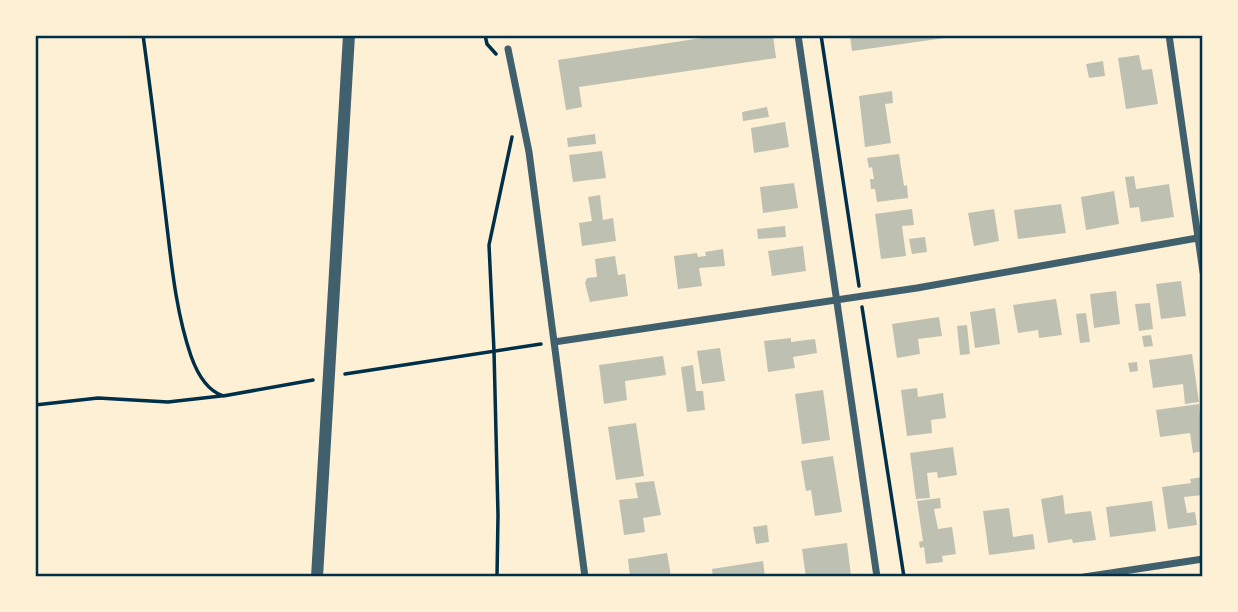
<svg xmlns="http://www.w3.org/2000/svg" width="1238" height="612" font-family="Raleway,sans-serif">
<style>
.building{fill:#bec0b2}
.lines{fill:none;stroke-linecap:round;stroke-linejoin:round}
.path{stroke:#003049;stroke-width:3.5}
.minor{stroke:#3f606c;stroke-width:7}
.tertiary{stroke:#3f606c;stroke-width:12}
.neatline{fill:none;stroke:#003049;stroke-width:2.5}
</style>
<rect width="100%" height="100%" fill="#fdf0d5"/>
<path class="building" d="M721 35H773L776 58 579 87 582 107 566 110 558 60Z
M850 35H952V37L852 51Z
M1139 55 1142 70 1152 69 1158 104 1126 109 1118 58Z
M1103 61 1105 76 1089 78 1086 64Z
M892 91 893 103 885 104 891 143 865 147 859 96Z
M767 107 769 117 743 121 742 112Z
M785 122 789 147 754 153 751 128Z
M595 134 596 144 568 147 567 138Z
M602 151 606 178 573 182 569 155Z
M899 154 904 186 907 185 908 198 877 202 875 189H871L870 179H874L872 167 869 168 867 158Z
M1134 176 1136 189 1169 184 1174 217 1141 222 1139 207 1130 208 1125 177Z
M794 183 798 208 763 213 760 187Z
M1114 191 1119 224 1086 230 1081 197Z
M600 195 603 220 613 218 616 241 582 246 579 223 592 221 588 197Z
M1061 204 1066 233 1018 239 1014 210Z
M912 209 914 225 902 226 906 256 881 259 875 214Z
M994 209 999 241 974 246 968 213Z
M785 226 786 237 758 239 757 229Z
M925 237 927 252 912 254 909 239Z
M803 246 806 271 772 276 768 251Z
M723 249 725 266 699 268 702 286 678 289 674 256 697 253 698 257 706 256 705 252Z
M615 256 618 275 625 274 628 296 590 302 585 283 587 278 597 277 595 259Z
M1181 281 1186 316 1161 319 1156 284Z
M1116 291 1120 324 1094 328 1090 294Z
M1056 299 1062 335 1039 338 1038 330 1018 333 1013 305Z
M1150 303 1153 329 1139 331 1135 304Z
M995 308 1000 344 975 348 970 312Z
M1086 313 1090 342 1080 343 1076 314Z
M939 317 942 336 918 339 920 354 897 358 892 324Z
M967 325 970 354 960 355 957 326Z
M1151 335 1153 346 1144 347 1142 336Z
M791 338V342L815 339 817 353 793 357 795 368 768 372 764 341Z
M720 348 725 381 702 384 697 351Z
M1192 354 1199 402 1185 404 1183 384 1153 388 1149 360Z
M663 356 666 375 625 381 627 400 604 404 599 365Z
M1137 362 1138 371 1130 372 1128 363Z
M693 365 696 391H703L705 410 687 412 681 367Z
M917 388 918 397 943 393 946 418 931 420 932 433 907 436 901 390Z
M823 390 830 440 802 444 795 394Z
M1199 404 1203 451 1193 453 1190 433 1160 437 1156 410Z
M636 423 644 476 616 480 608 427Z
M953 447 957 475 938 478 937 472 927 473 930 498 916 499 910 453Z
M833 456 842 512 815 516 811 490 806 491 801 461Z
M1203 477V495L1184 497 1187 513 1195 512 1197 525 1168 529 1162 487 1191 483 1190 479Z
M654 481 661 515 643 518 645 532 624 535 619 500 638 498 635 483Z
M1063 495 1065 514 1091 511 1096 540 1073 543 1072 539 1048 543 1041 499Z
M940 498 941 508 934 509 938 529 952 527 956 554 942 556 943 562 926 564 924 547 920 548 919 542 923 541 917 501Z
M1152 501 1156 531 1110 537 1106 507Z
M1009 508 1013 537 1033 534 1035 549 989 555 983 511Z
M767 525 769 542 756 544 753 527Z
M847 543 851 576 806 577 802 549Z
M667 553 671 576 630 577 628 559Z
M763 561 765 577H713L712 569Z"/>
<g class="lines">
<path class="path" d="M143 35C151 93 158 151 165 210 171 259 175 309 191 356 197 373 206 390 223 396L313 380
M485 35 487 44 496 54
M821 35 859 286
M1203 35V37
M862 307 904 577
M345 374 541 344
M35 405 98 398 168 402 221 396
M497 577 498 515 494 351 489 245 512 137"/>
<path class="minor" d="M798 35 877 577
M1169 35 1203 272
M508 49 529 152 585 577
M554 342 917 288 1203 237
M1084 577 1203 559"/>
<path class="tertiary" d="M317 577 349 35"/>
</g>
<rect width="1238" height="612" fill="none" stroke="#fdf0d5" stroke-width="74"/>
<rect x="37" y="37" width="1164" height="538" class="neatline"/>
</svg>
